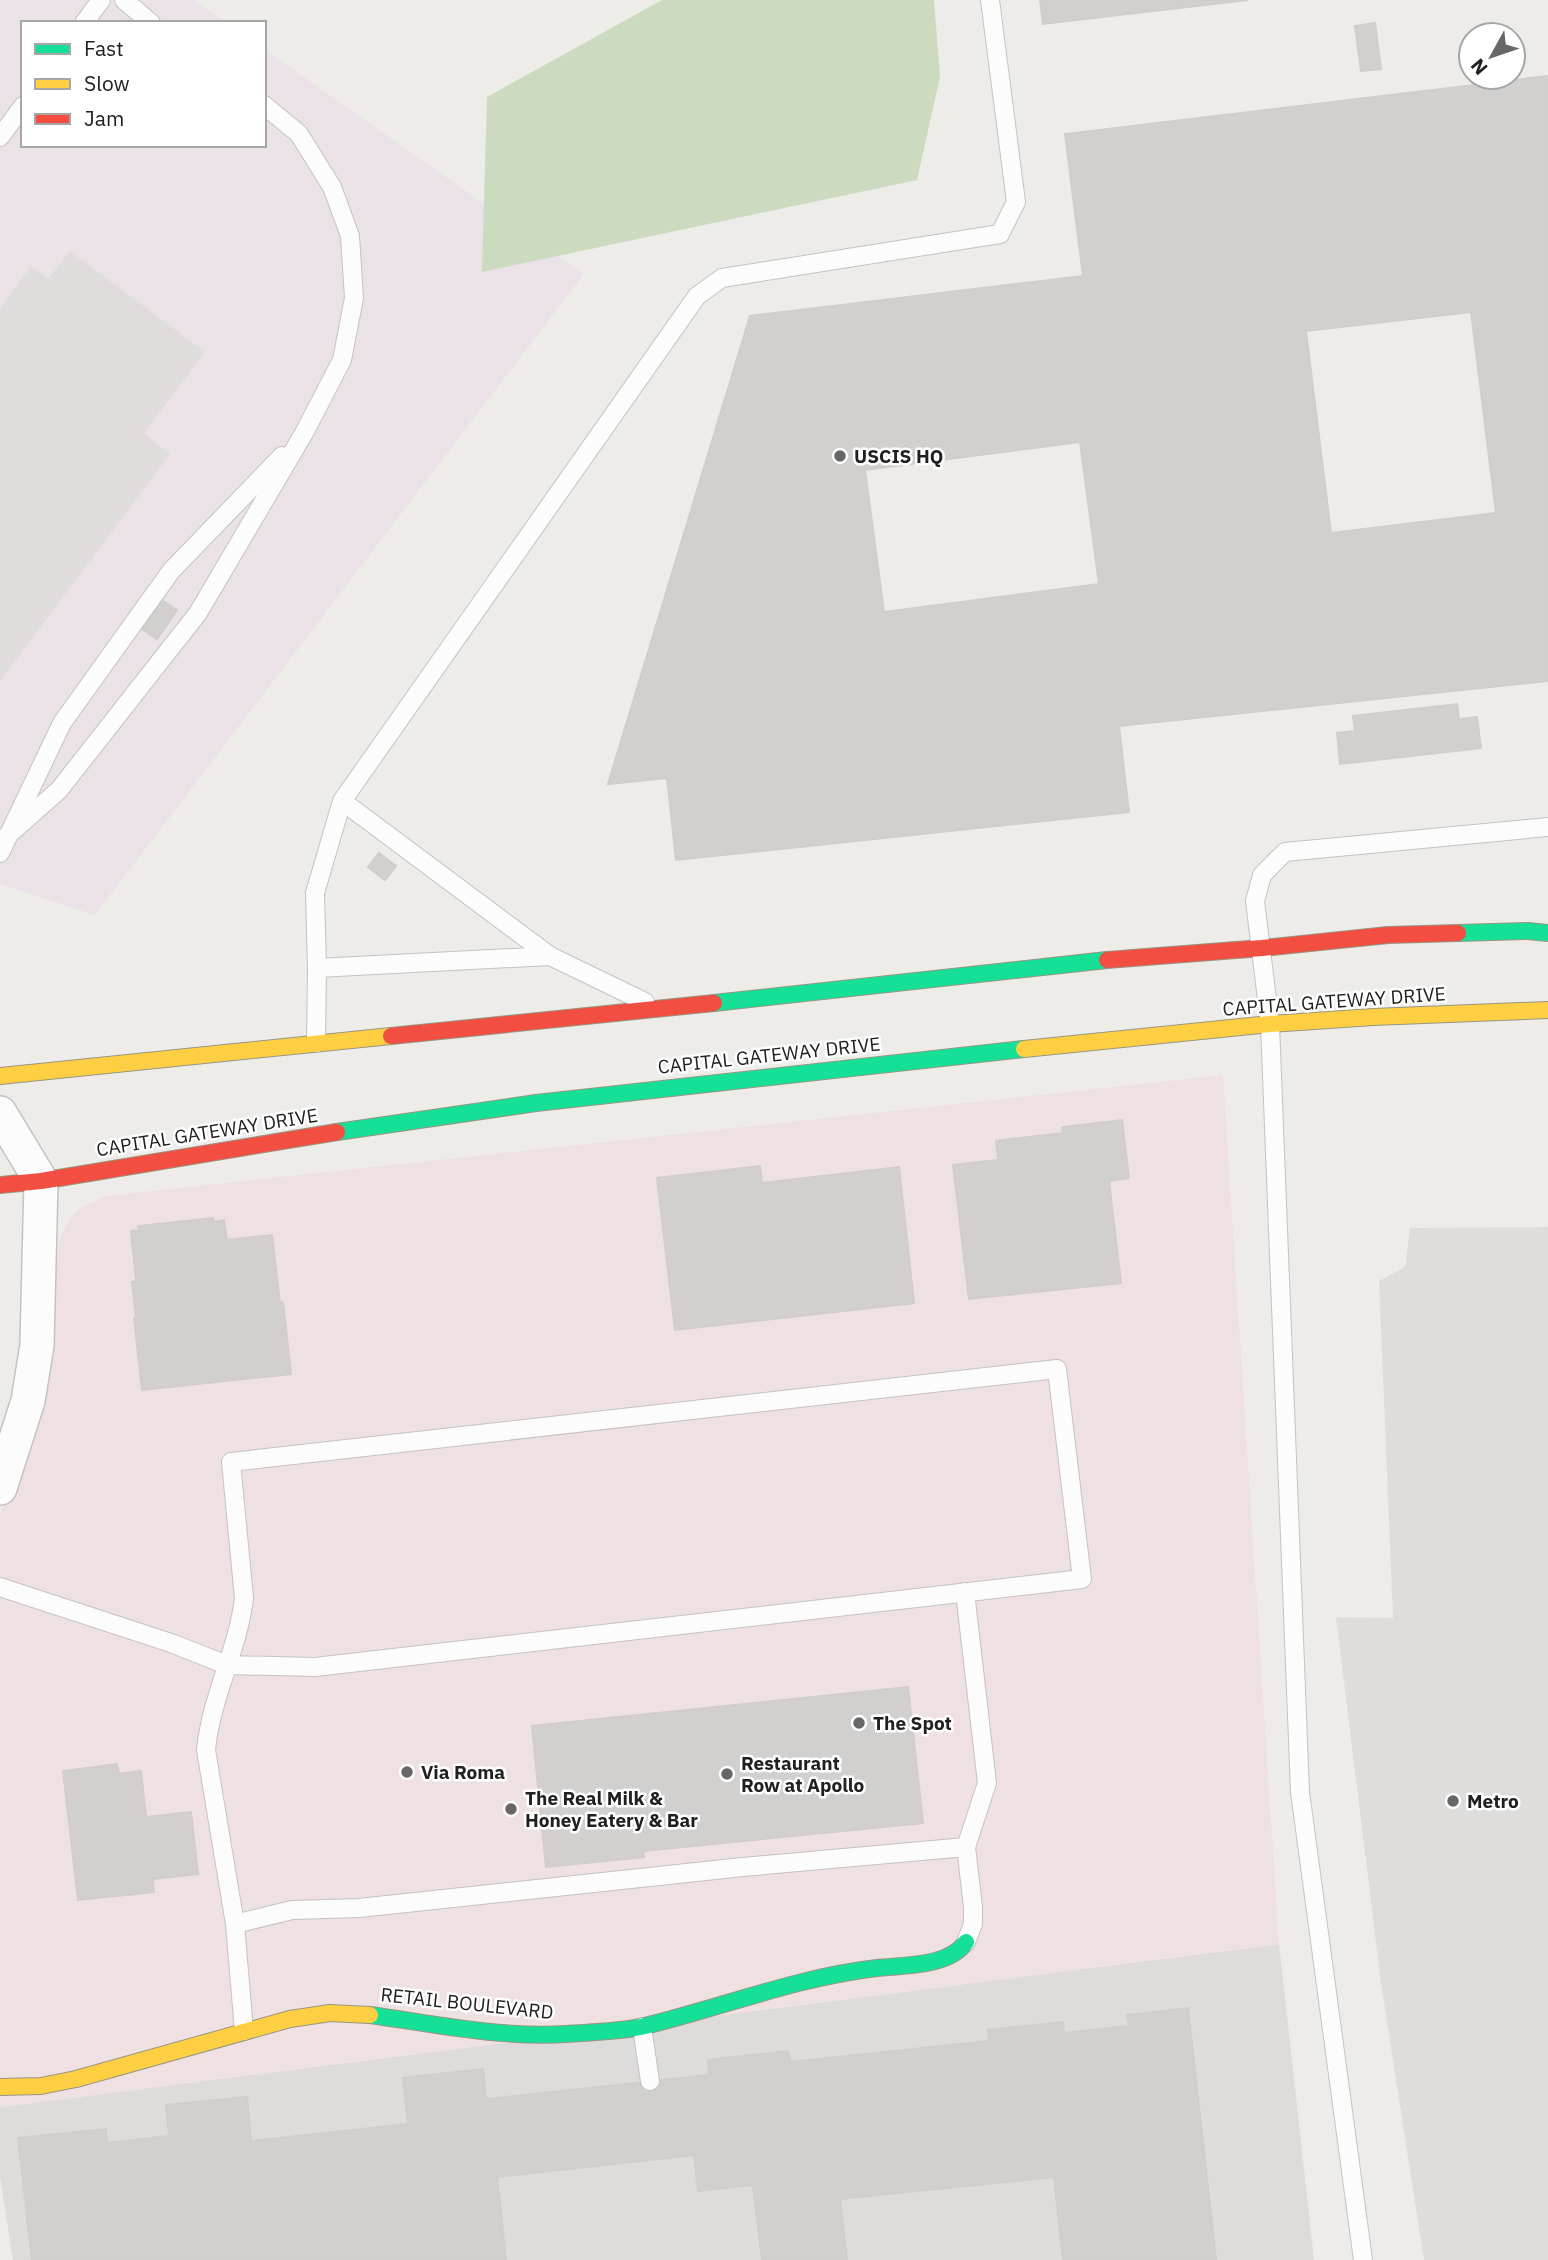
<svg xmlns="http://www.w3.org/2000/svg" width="1548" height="2260" font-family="'IBM Plex Sans',sans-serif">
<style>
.residential{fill:#dddcda}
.commercial{fill:#efe1e1}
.industrial{fill:#ebe2e8}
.forest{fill:#ccdac0}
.parking{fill:#dedddc}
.building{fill:#d2d0ce;stroke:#d1cdcb;stroke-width:2;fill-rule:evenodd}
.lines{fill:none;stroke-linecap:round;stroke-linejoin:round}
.lane-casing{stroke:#c4c3c1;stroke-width:20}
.street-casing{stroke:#c4c3c1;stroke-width:36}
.fast-casing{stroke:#979682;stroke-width:18}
.slow-casing{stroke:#979682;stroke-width:18}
.jam-casing{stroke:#979682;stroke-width:18}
.lane{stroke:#fcfcfc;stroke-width:18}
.street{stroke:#fcfcfc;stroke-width:33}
.fast{stroke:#16e098;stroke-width:16}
.slow{stroke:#ffcf43;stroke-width:16}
.jam{stroke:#f24e42;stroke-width:16}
.poi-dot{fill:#686766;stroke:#fff;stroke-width:2.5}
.labels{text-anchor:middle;stroke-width:5;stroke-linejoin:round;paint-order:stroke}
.poi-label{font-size:19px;font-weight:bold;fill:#202020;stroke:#fff;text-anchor:start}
.street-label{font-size:19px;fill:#202020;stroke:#fff}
</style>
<rect width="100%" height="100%" fill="#eeece9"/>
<path class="residential" d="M1279 1944 1314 2260H13L0 2177V2107Z"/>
<path class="commercial" d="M1223 1075 1279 1944 0 2107V1515L38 1425 54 1350 55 1280 60 1236 76 1211 105 1196Z"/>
<path class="industrial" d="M0 0H194L226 23H23V145H264V49L584 274 95 915 0 884Z"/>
<path class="forest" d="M662 0H934L940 77 917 180 482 272 487 97Z"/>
<path class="parking" d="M70 251 205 352 144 433 170 454 0 681V308L31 266 48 279Z
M1548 1227V2260H1424L1381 1983 1336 1617 1393 1618 1379 1281 1405 1267 1410 1228Z"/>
<path class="building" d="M1040 0H1248L1043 24Z
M1375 23 1381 69 1361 71 1355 26Z
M1548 76V681L1119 726 1129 812 676 860 667 778 608 784 750 316 1083 276 1065 134ZM1471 312 1496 513 1331 533 1306 331ZM1080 442 1099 584 884 612 865 470Z
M162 600 177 610 157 639 142 629Z
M1457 704 1459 719 1477 717 1481 748 1340 764 1337 733 1355 731 1353 716Z
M379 853 396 866 385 880 368 867Z
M1122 1120 1129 1178 1109 1181 1121 1283 969 1299 953 1165 998 1160 996 1141 1063 1133 1062 1127Z
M760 1166 762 1183 899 1167 914 1303 675 1330 657 1178Z
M213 1218 214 1222 224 1220 227 1240 272 1235 280 1303 283 1302 291 1374 142 1390 134 1318 136 1317 132 1282 136 1281 131 1231 139 1230 138 1226Z
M908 1687 923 1823 643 1851 644 1857 546 1867 532 1726Z
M117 1764 119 1774 141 1771 146 1817 191 1812 198 1874 153 1879 154 1892 78 1900 63 1771Z
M1188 2008 1216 2260H1063L1054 2177 840 2199 847 2260H762L753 2185 698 2191 694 2155 497 2177 506 2260H32L18 2138 106 2129 107 2143 169 2136 166 2105 247 2097 251 2141 408 2124 403 2078 483 2069 486 2099 709 2075 708 2060 788 2051 790 2062 989 2041 988 2030 1063 2022 1064 2033 1129 2026 1127 2015Z"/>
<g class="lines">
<defs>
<path id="lane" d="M124 0 151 23
M84 23 101 0
M0 137 23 106
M7 836 59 790 198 613 304 433 342 360 354 298 350 236 332 187 299 134 264 105
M0 853 62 723 171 571 282 456
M317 968 550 956
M645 1002 550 956 342 801 697 296 722 278 1000 234 1016 202 990 0
M316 1043 317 968 315 893 342 801
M0 1587 171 1643 227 1665 315 1667 1082 1579 1057 1369 231 1462 244 1598C238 1650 211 1697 206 1750L235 1924 244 2031
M965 1592 987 1783 966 1847 973 1907V1924L966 1942
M235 1924 292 1910 359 1908 743 1867 966 1847
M642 2027 650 2081
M1363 2260 1300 1792 1270 1024 1255 901 1262 875 1285 852 1548 827"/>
<path id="street" d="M0 1113 41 1181 37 1345 28 1401 0 1488"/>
<path id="fast" d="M1458 933 1528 931 1548 933
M714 1003 1107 960
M337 1132 536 1103 1024 1049
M370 2015C434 2024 501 2038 566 2034 591 2032 620 2032 645 2026 723 2007 798 1977 877 1968 904 1965 949 1967 966 1942"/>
<path id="slow" d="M1024 1049 1270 1024 1373 1017 1548 1010
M0 1076 391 1036
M0 2087 41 2086 76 2079 290 2019 330 2013 370 2015"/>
<path id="jam" d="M1107 960 1262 948 1388 935 1458 933
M391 1036 714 1003
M0 1185 41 1181 337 1132"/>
</defs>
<use href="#lane" class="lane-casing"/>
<use href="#street" class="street-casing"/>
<use href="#fast" class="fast-casing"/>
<use href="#slow" class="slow-casing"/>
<use href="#jam" class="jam-casing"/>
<use href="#lane" class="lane"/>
<use href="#street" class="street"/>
<use href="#fast" class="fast"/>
<use href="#slow" class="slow"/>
<use href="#jam" class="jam"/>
</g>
<g class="poi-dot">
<circle cx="840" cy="456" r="7"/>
<circle cx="859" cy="1723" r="7"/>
<circle cx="407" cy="1772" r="7"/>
<circle cx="727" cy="1774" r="7"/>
<circle cx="1453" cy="1801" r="7"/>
<circle cx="511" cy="1809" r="7"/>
</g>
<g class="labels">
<g class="poi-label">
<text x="854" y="463">USCIS HQ</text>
<text x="873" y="1730">The Spot</text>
<text x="741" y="1770">Restaurant<tspan x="741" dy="22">Row at Apollo</tspan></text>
<text x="421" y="1779">Via Roma</text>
<text x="525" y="1805">The Real Milk &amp;<tspan x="525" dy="22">Honey Eatery &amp; Bar</tspan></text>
<text x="1467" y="1808">Metro</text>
</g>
<g class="street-label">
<text transform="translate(1334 1001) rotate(-4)" y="7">CAPITAL GATEWAY DRIVE</text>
<text transform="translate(769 1055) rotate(-6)" y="7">CAPITAL GATEWAY DRIVE</text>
<text transform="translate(207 1132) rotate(-9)" y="7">CAPITAL GATEWAY DRIVE</text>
<text transform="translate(467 2003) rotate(6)" y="7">RETAIL BOULEVARD</text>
</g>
</g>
<rect x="21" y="21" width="245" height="126" fill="#ffffff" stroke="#a6a6a6" stroke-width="2"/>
<rect x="35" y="44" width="35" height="10" fill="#16e098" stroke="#a6a6a6" stroke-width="2"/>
<text x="84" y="56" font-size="21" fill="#202020">Fast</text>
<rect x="35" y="79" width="35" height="10" fill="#ffcf43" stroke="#a6a6a6" stroke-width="2"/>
<text x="84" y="91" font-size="21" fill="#202020">Slow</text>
<rect x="35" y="114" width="35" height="10" fill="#f24e42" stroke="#a6a6a6" stroke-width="2"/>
<text x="84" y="126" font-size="21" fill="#202020">Jam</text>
<g transform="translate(1492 56) rotate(230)"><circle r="33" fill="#ffffff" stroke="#a6a6a6" stroke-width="2"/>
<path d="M0-5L12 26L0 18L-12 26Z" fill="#686766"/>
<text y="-10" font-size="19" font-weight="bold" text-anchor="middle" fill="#202020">N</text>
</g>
</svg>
